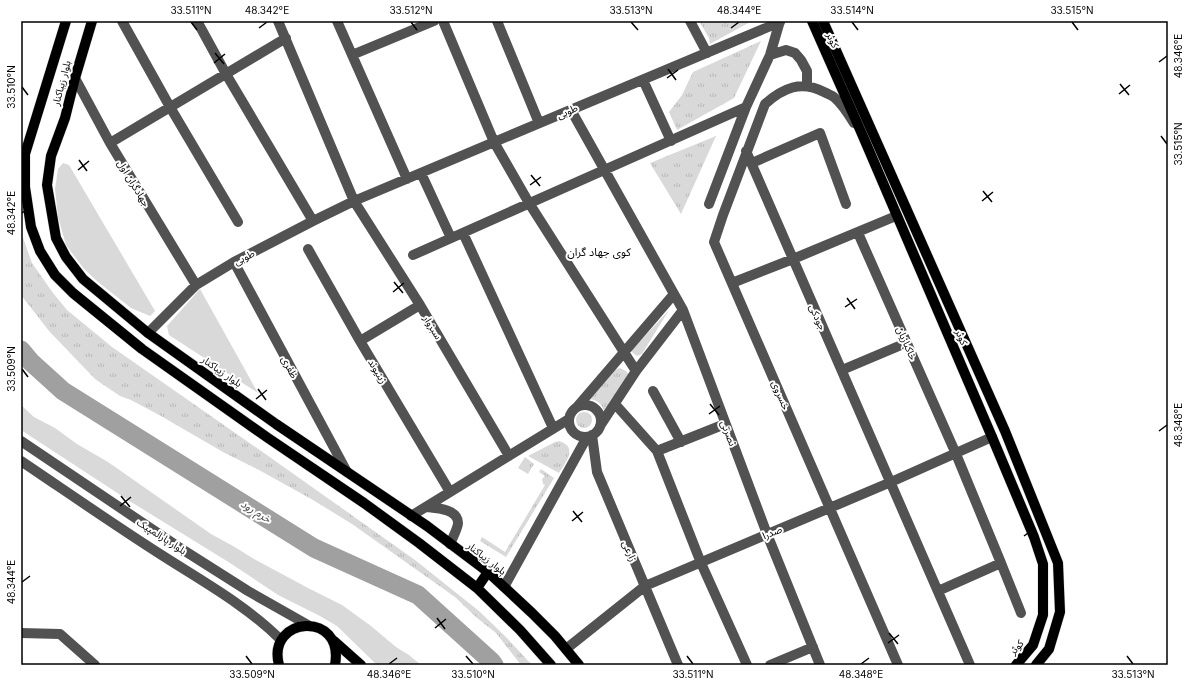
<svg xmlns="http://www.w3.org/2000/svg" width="1189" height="686" font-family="Inter,'Noto Sans Arabic',sans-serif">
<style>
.grass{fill:url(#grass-tufts)}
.park{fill:#d9d9d9}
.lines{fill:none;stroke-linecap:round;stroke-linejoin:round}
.river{stroke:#a0a0a0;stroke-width:19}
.major-casing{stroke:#dbdbdb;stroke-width:11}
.minor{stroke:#525252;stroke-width:10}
.major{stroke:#000;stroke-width:10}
.ticks{fill:none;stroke:#000;stroke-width:1.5}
.labels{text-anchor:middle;stroke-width:4;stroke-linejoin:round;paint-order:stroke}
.street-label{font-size:10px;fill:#000;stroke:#fff}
.neighbourhood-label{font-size:11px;fill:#000;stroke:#fff}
.water-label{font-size:11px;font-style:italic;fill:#414141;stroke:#fff}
.neatline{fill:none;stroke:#000;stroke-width:1.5}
.ticks-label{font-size:10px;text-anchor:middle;fill:#000}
</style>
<defs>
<pattern id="grass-tufts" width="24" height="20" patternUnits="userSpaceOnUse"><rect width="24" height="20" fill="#d9d9d9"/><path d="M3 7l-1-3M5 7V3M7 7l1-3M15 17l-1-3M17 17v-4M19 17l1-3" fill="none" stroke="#b8b8b8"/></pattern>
</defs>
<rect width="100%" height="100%" fill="#fff"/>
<path class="grass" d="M699 21H752L710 44 709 38Z
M761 41 734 98 677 130 669 112 682 95 693 72Z
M716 136 681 214 650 163Z
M21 232 32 263 53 293 67 310 112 347 264 453 415 560 479 611 506 637 532 665H521L496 633 477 618 455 597 352 524 313 500 259 470 223 452 161 416 131 400 120 396 95 379 49 331 21 295Z
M620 368 626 371 629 375 604 414C604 405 598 400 589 399L614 370Z
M576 420a8 8 0 1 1 16 0a8 8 0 1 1-16 0Z
M559 441C579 447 565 463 559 473L528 456 555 442Z
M525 457 534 464 528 474 518 468Z
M541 469 554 478 506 557 480 541 482 537 505 552 545 485 543 484 542 479 545 476 539 472Z"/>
<path class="park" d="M63 163 69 165 155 311 150 316 131 308 98 282 84 269 66 245 58 217 55 189 58 169Z
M200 289 258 393 169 335 167 326Z
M669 310 642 354 637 356 634 354 631 351Z
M21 405 34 417 55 428 77 444 108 462 211 534 233 546 254 559 308 588 342 605 371 626 396 647 409 655 421 665H377L337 626 320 616 278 595 230 563 128 500 21 430Z"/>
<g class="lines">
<path class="river" d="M21 350 31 362 63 391 314 548 418 595 491 661 494 665"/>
<defs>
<path id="major" d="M66 21 25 154V187L31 227 40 251 55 275 73 293 142 349 268 438 364 503 419 543 459 574 477 588 520 630 551 665
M92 21 75 78 65 118 51 156 47 185 56 238 66 257 83 279 148 333 276 424 427 526 488 572 532 613 555 636 579 665
M812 21 862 134 992 437 1034 537 1043 564V615L1033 645 1016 665
M823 21 1005 431 1058 563 1060 612 1049 649 1036 665
M477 588 488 572
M334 641 361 665
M279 665C266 616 345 610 335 665"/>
</defs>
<use href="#major" class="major-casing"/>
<path class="minor" d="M122 21 170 107 238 222
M197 21 226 74 313 221
M278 21 354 201 420 305 509 456
M337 21 407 179
M443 21 494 142 529 203 636 371
M497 21 539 123
M690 21 707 53
M352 55 434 21
M770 55 786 50 795 53 801 60 807 71V86
M75 78 110 143 196 285
M643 80 671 141
M571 110 683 310 767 534 820 665
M854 123C849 115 842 104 835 98 832 95 828 94 824 92 801 80 783 88 765 104L723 215 714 242 898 665
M110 143 286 38
M746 151 970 665
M752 163 820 133 846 204
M421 173 451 238
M709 204 746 107 770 55 780 21
M463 233 553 428
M858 233 956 454 1001 563 938 591
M308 249 360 341 450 492
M413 255 746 107
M234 262 347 472
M732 283 793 259 896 216
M148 333 196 285 234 262 313 221 354 201 780 22
M360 341 420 305
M842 370 906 343
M653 391 681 442
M615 404 657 451 701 563 747 665
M569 421a16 16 0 1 1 32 0a16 16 0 1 1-32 0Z
M577 407 674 294
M600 426 636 371 683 310
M592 435 597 472 678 665
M21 441 177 546 248 591 308 625
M657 451 725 424
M21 461C67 492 113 524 160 554 202 581 246 605 281 640
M427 507C436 508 458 509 458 523 458 528 452 539 450 544
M411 516 569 419
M1001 563 1021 613
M504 587 587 437
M21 633 60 634 95 665
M566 649 645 586 891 482 992 437
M770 665 813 647"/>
<use href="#major" class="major"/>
</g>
<path class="ticks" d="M191 22 197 30M411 22 417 30M631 22 638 30M852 22 858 30M1072 22 1078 30M259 28 267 22M731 28 739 22M215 53 224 64M1159 62 1167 56M214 63 225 54M668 69 676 80M667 78 678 70M1120 84 1129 95M22 87 28 95M1119 94 1130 85M1161 136 1167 144M79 160 87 171M78 170 89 161M531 175 540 186M530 185 541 177M983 191 992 202M982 201 993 192M22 213 30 207M394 282 403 293M393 292 404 283M847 298 855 309M845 307 857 299M22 369 28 377M258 389 266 400M256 399 267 390M710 404 719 415M709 414 720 406M1159 431 1167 425M121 496 130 507M120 506 131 497M573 511 582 522M572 521 583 512M1026 527 1034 538M1024 536 1035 528M22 582 30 576M437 618 445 629M435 628 446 619M889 633 898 644M888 643 899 635M246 656 252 664M466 656 473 664M687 656 693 664M1127 656 1133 664M389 664 397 658M861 664 869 658"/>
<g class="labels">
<g class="street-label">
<text transform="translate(833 40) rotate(66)" y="4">کوثر</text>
<text transform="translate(61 83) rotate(-75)" y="4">بلوار زیباکنار</text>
<text transform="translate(567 111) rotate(-23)" y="4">طوبی</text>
<text transform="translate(134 183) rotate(59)" y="4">جهادگران اول</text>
<text transform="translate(244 257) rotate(-28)" y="4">طوبی</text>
<text transform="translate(818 317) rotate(66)" y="4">جودکی</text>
<text transform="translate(433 327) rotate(59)" y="4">سبزوار</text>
<text transform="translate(962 337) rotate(67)" y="4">کوثر</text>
<text transform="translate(907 343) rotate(66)" y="4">خاکبازیان</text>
<text transform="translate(290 367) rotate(62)" y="4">ظفری</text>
<text transform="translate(222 371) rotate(35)" y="4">بلوار زیباکنار</text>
<text transform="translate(378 371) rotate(59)" y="4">زینیوند</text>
<text transform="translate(781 395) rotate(67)" y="4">خسروی</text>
<text transform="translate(729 433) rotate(69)" y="4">نصرتی</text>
<text transform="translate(772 532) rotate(-23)" y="4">صدرا</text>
<text transform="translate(162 536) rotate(33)" y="4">بلوار پارالمپیک</text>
<text transform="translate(630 551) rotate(67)" y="4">زارعی</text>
<text transform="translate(487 558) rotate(38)" y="4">بلوار زیباکنار</text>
<text transform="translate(1016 647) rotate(-49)" y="4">کوثر</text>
</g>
<g class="neighbourhood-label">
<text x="599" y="256">کوی جهاد گران</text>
</g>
<g class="water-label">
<text transform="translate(256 511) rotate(32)" y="4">خرم رود</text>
</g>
</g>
<rect width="1189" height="686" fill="none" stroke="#ffffff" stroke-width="44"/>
<rect x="22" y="22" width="1145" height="642" class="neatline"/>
<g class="ticks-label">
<text x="191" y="14">33.511°N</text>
<text x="267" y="14">48.342°E</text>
<text x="411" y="14">33.512°N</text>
<text x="631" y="14">33.513°N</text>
<text x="739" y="14">48.344°E</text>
<text x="852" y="14">33.514°N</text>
<text x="1072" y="14">33.515°N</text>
<text transform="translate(1178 56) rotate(-90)" y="4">48.346°E</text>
<text transform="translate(11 87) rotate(-90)" y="4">33.510°N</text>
<text transform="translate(1178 144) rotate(-90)" y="4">33.515°N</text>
<text transform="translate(11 213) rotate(-90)" y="4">48.342°E</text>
<text transform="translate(11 369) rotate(-90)" y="4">33.509°N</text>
<text transform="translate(1178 425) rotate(-90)" y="4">48.348°E</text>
<text transform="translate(11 582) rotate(-90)" y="4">48.344°E</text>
<text x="252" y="678">33.509°N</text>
<text x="389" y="678">48.346°E</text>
<text x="473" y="678">33.510°N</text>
<text x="693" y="678">33.511°N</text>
<text x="861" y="678">48.348°E</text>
<text x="1133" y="678">33.513°N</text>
</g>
</svg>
